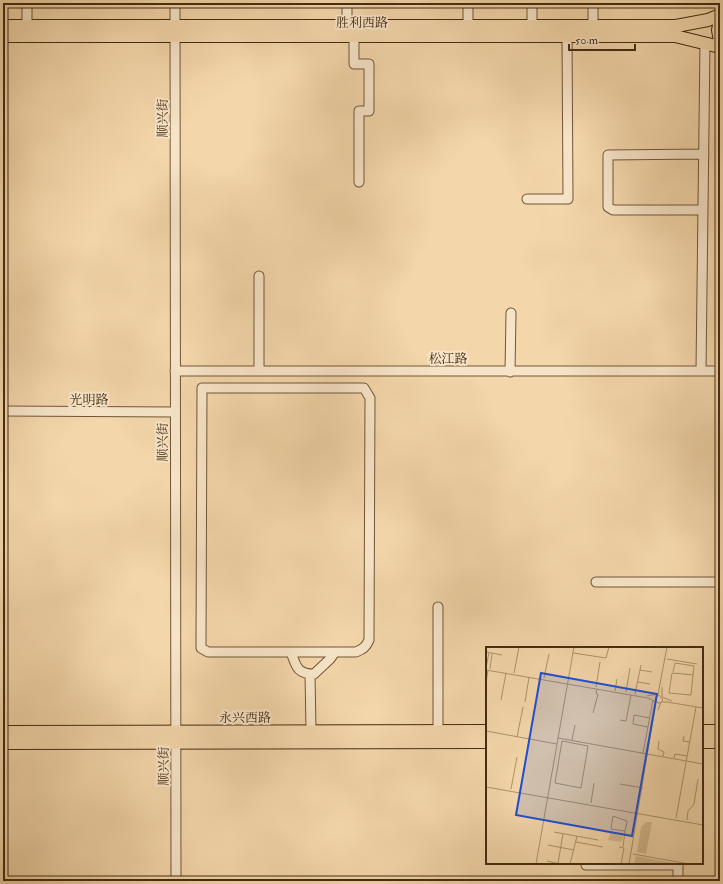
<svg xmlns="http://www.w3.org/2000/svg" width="723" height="884" font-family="'IM FELL Double Pica','Noto Serif SC',serif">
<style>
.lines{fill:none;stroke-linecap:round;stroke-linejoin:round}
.minor-casing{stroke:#705636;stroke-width:11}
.major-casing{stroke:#442b10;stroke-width:14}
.minor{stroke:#f7e4c8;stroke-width:9}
.major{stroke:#f3d6aa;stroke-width:12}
.labels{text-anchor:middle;stroke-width:4;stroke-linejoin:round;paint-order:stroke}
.street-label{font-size:13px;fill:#442b10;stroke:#f7e4c8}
.inset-road{fill:none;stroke:#ad926c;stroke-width:1}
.view{fill:#1d4ed8;fill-opacity:0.15;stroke:#1d4ed8;stroke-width:2}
.inset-edge{fill:none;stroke:#442b10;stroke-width:2}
</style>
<rect width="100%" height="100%" fill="#f3d6aa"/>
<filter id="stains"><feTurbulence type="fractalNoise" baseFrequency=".005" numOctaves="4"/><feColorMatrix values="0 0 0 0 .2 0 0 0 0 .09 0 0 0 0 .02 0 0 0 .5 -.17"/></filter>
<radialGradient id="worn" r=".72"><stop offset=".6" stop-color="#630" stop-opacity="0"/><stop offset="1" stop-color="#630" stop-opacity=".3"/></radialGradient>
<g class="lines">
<defs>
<path id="minor" d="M175 3 176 881
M27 26V3
M347 26V3
M468 26V3
M532 26V3
M593 26V3
M354 36V64H369V111H359V182
M527 199H568L567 36
M703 210H613L608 207V155L704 154
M175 371H720
M259 371V276
M701 371 705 43
M510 372 511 313
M202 388H364L370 398 369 640C366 647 363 649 356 652H208L201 648Z
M3 411 175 412
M596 582H720
M291 652C296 666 297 674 314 674L330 659 335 652
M310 674 311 731
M438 731V607
M586 863V865H678
M678 881V863"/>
<path id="major" d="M720 21 718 30 720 41
M3 26H676L708 20 720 15
M3 36H675L720 47
M702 731H720
M3 732 487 731
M702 742H720
M3 743 487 742"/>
</defs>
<use href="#minor" class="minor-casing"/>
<use href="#major" class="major-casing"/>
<use href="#minor" class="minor"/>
<use href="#major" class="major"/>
</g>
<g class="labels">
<g class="street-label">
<text x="362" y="27">胜利西路</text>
<text transform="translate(162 118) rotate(-90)" y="5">顺兴街</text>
<text x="448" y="363">松江路</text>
<text x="89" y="404">光明路</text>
<text transform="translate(162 442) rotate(-90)" y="5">顺兴街</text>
<text x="245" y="722">永兴西路</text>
<text transform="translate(163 766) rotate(-90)" y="5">顺兴街</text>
</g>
</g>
<g transform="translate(486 647)">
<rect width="217" height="217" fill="#f3d6aa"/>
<path d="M160 175H166L160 207 151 205 155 180ZM124 186 137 189 135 195 122 193ZM150 209 193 217H148Z" fill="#d5b990"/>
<path class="inset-road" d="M0 5 16 8M87 6 120 11 123 0M181 12 211 17M0 21 3 6M4 22 6 7M0 23 162 51 170 55 143 217M154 23 166 25M187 25 189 16 208 19 207 28M28 26 33 0M186 26 207 28 205 48 183 46ZM58 31 63 7M152 35 164 37M0 36 2 23M110 40 114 15M176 40V50L186 54M129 44 131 32M140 45 144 21M149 47 155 18M161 49 172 47 181 0M15 53 20 26M39 55 43 30M172 63 175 55 177 53 173 48 169 51 172 56H174L175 55H181L217 61M107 66 112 47H110L111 42M134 73 140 74 145 48M162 80 147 77 148 68 164 71M0 84 71 97M198 89 197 94 204 95M31 90 37 60M72 91 217 117M86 93 89 78M76 94 102 99 95 141 69 136ZM173 94 172 102 178 105 177 109M157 106 167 53M188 111 189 107 201 109M134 137 157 141M0 140 217 178M25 142 31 110M105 156 108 136M190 171 210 60M201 173 202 164 208 157 212 132M68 185 112 193M90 195 117 200M62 198 88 203M133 200 138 201 135 217M137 200 139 184 141 175V174L127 169 125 182 139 184M147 207 203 217M61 214 74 217M72 216 77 187M50 217 88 0M84 217 91 189"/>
<path class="view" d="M55 26 171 47 146 189 30 168Z"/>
<rect width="217" height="217" class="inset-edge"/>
</g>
<rect width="723" height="884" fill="none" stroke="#f3d6aa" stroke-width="16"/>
<rect x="4" y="4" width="715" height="876" fill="none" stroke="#442b10" stroke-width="2"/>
<rect x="8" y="8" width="707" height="868" fill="none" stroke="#442b10"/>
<path d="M569 44v6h66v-6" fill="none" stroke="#442b10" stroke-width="2"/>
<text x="575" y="44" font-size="12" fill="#442b10" stroke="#f7e4c8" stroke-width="3" paint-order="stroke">50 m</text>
<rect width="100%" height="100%" filter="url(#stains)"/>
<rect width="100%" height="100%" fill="url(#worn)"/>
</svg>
